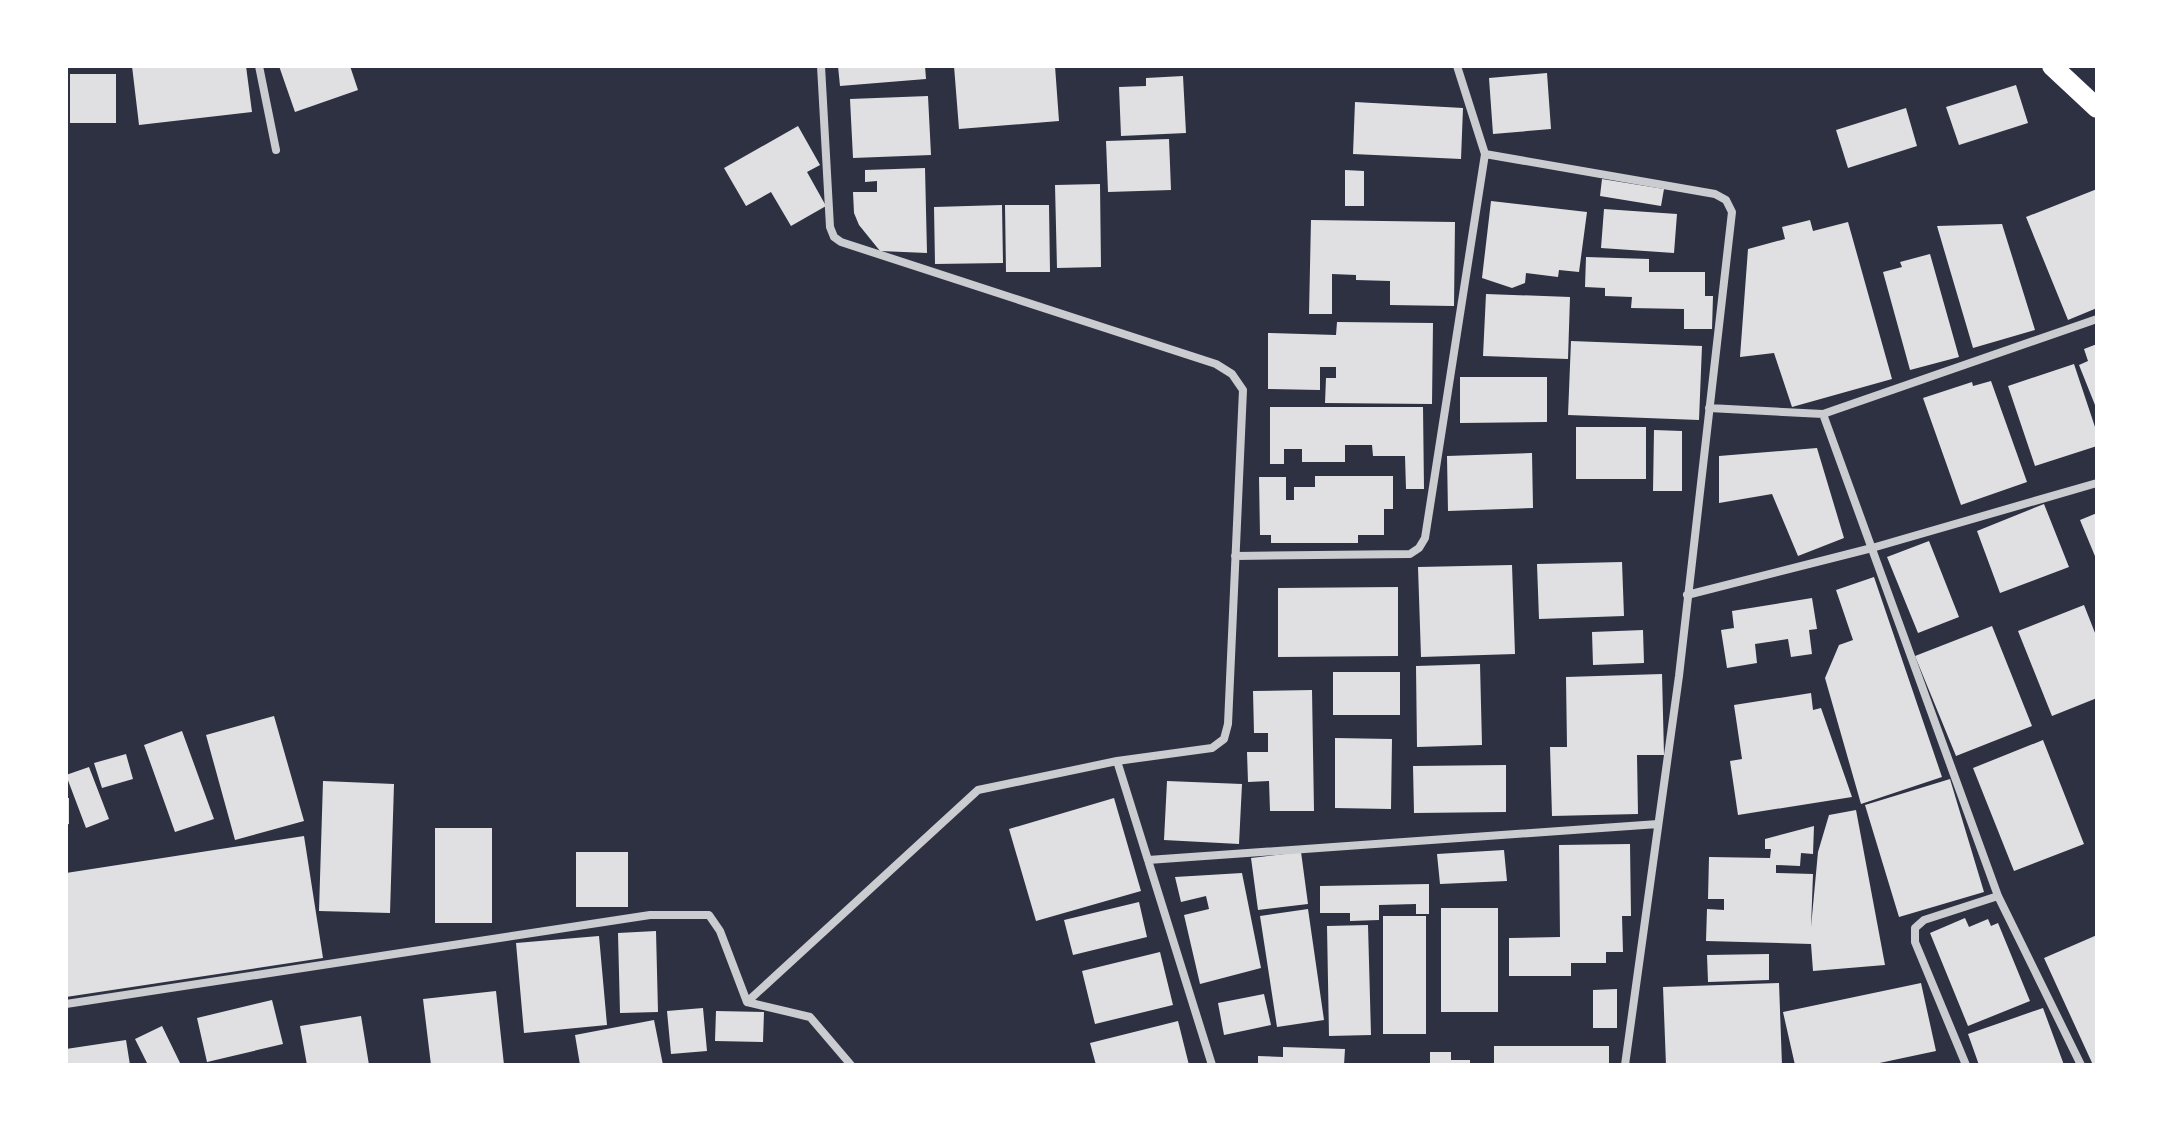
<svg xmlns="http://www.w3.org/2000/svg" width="2163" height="1131" font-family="Lato,sans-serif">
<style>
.building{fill:#e0e0e3}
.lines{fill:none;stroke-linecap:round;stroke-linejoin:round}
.minor{stroke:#caccd0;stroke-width:8}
.primary{stroke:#fff;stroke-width:20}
</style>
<rect width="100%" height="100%" fill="#2d3142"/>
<path class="building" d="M132 66H246L252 112 139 125Z
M279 66H350L358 90 295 112Z
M838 66H925L926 79 840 86Z
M954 66H1055L1059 121 959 129Z
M1547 73 1551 129 1493 134 1489 78Z
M70 74H116V123H70Z
M1183 76 1186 133 1121 136 1119 87 1146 86V78Z
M2016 85 2028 123 1959 145 1946 107Z
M928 96 931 155 853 158 850 99Z
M1355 102 1463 108 1461 159 1353 154Z
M1906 108 1917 146 1848 168 1836 130Z
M798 126 820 165 807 172 826 206 791 226 771 192 746 206 724 168Z
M1169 139 1171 190 1108 192 1106 141Z
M925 168 927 253 880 251 859 225 854 213 853 192H877V181L865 182V170Z
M1345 170 1364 171V206H1345Z
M1602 179 1664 189 1661 206 1600 196Z
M1100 184 1101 267 1057 268 1055 185Z
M2097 189V308L2068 320 2026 217Z
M1491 201 1587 212 1579 272 1559 270 1558 277 1526 273 1525 283 1512 288 1482 278Z
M1002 205 1003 263 935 264 934 207Z
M1005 205H1049L1050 272H1006Z
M1604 209 1677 214 1674 253 1601 248Z
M1311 220 1455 222 1454 306 1390 305V281L1356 280V275L1332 274V314H1309Z
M1810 220 1813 231 1848 222 1892 379 1792 407 1774 353 1740 357 1748 249 1785 239 1782 227Z
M2002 224 2035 330 1973 348 1937 226Z
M1930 254 1959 357 1910 370 1883 272 1902 267 1900 262Z
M1586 257 1649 259V272H1705V296H1713L1712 329H1684V309L1631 308 1632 297 1605 296V288L1585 287Z
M1486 294 1570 297 1568 359 1483 356Z
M1337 322 1433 323 1432 404 1325 403 1326 378H1336V367H1320V390L1268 389V333L1336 335Z
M1571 341 1702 346 1699 420 1568 415Z
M2097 344V410L2079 365 2088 361 2084 349Z
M2074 364 2097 433V446L2035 466 2008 386Z
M1460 377H1547V422L1460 423Z
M1991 381 2027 482 1961 505 1923 398 1972 382 1973 386Z
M1270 407H1423L1424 489H1406L1405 456H1373L1372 445H1345V462H1302V449H1284V464H1270Z
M1576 427H1646V479H1576Z
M1654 430 1682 431V491H1653Z
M1817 448 1844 538 1798 556 1772 494 1719 503V456Z
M1532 453 1533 508 1448 511 1447 456Z
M1315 476H1393V509H1384V535H1358V543H1271V535H1260L1259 477H1286V500H1294V487H1315Z
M2044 504 2069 567 2000 593 1977 531Z
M2097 513V561L2080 520Z
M1929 541 1959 617 1918 633 1887 557Z
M1622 562 1624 616 1539 619 1537 564Z
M1512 565 1515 654 1421 657 1418 567Z
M1874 577 1942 777 1861 804 1825 678 1839 645 1853 640 1836 590Z
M1398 587V656L1278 657V588Z
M1812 598 1817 629 1809 630 1812 654 1791 657 1788 639 1755 644 1757 663 1727 668 1721 630 1734 628 1732 611Z
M2084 605 2097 638V698L2052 716 2018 631Z
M1992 626 2032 726 1956 756 1915 656Z
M1643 630 1644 663 1593 665 1592 632Z
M1480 664 1482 745 1417 747 1416 666Z
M1333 672H1400V715H1333Z
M1662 674 1664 755H1637L1638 814 1552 816 1550 747H1567L1566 677Z
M1312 690 1314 811H1270L1269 781 1248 782 1247 752H1268V733H1254L1253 691Z
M1811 693 1813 710 1821 708 1852 797 1738 815 1730 761 1742 759 1734 705Z
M274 716 304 821 235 840 206 735Z
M182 731 214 819 175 832 144 745Z
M1335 738 1392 739 1391 809 1335 808Z
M2043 740 2084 844 2014 871 1973 768Z
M126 754 133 779 102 788 94 763Z
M1506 765V812L1414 813 1413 766Z
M89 767 109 819 86 828 66 775Z
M1950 779 1984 892 1899 917 1865 805Z
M323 781 394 784 390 913 319 911Z
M1167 781 1242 784 1239 844 1164 840Z
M66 798H69V824L66 825Z
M1114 798 1141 891 1036 921 1009 829Z
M1856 810 1885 965 1813 971 1811 944 1706 941 1707 909 1724 910V899H1708L1709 857 1770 858 1771 849H1765V839L1814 826 1813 854 1801 853 1800 866 1776 865V873L1813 874 1811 927 1818 852 1829 815Z
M435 828H492V923H435Z
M304 836 323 958 66 997V873Z
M1630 844 1631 916H1622L1623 952H1606V963H1571V976H1509V938L1560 937 1559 845Z
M1504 850 1507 881 1440 884 1437 854Z
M576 852H628V907H576Z
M1301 852 1308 904 1258 910 1251 858Z
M1242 873 1261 968 1200 984 1184 915 1209 909 1206 896 1181 902 1175 877Z
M1429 884V914H1416V904L1379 905V920L1350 921V913H1320V886Z
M1139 902 1147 937 1073 955 1064 920Z
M1441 908H1498V1012H1441Z
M1308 909 1324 1020 1277 1027 1260 916Z
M1383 916H1426V1034H1383Z
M1965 918 1969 927 1988 919 1991 926 1998 923 2030 1001 1968 1026 1930 933Z
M1368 925 1371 1035 1329 1036 1327 926Z
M656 931 658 1012 620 1013 618 933Z
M2097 935V1065H2093L2044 958Z
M599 936 607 1025 524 1033 516 943Z
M1160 952 1173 1005 1095 1024 1082 971Z
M1769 954V980L1708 982 1707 955Z
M1779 983 1782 1065H1666L1663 987Z
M1921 983 1936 1051 1870 1065H1795L1783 1012Z
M1617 989V1028H1593V990Z
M496 991 504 1065H431L423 999Z
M1264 994 1271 1025 1224 1035 1218 1003Z
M272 1000 283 1044 207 1062 197 1018Z
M703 1008 707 1051 671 1054 667 1011Z
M2043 1008 2064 1065H1979L1968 1034Z
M716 1011 764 1012 763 1042 715 1041Z
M361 1016 369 1065H307L300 1026Z
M654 1020 663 1065H580L575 1035Z
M1178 1021 1189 1065H1096L1090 1043Z
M162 1026 181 1065H148L135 1039Z
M126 1040 130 1065H66V1049Z
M1494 1046H1609V1065H1494Z
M1283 1047 1345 1049 1344 1065H1258V1056L1283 1057Z
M1430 1052H1451V1060H1470V1065H1430Z"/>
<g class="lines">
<path class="minor" d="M259 66 276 150
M1485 154 1715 194 1726 200 1732 212 1679 676 1625 1065
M1709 408 1823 414 2097 319
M1823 414 1998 896 2081 1065
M1235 556 1410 554 1419 548 1425 538 1485 154 1457 66
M1687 595 1872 548 2097 483
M1117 761 1212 1065
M1148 860 1658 824
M747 1002 978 790 1117 761 1212 748 1224 739 1228 724 1243 390 1232 374 1216 364 841 242 834 237 830 227 821 66
M66 1004 650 915H709L720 931 747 1002 810 1017 851 1065
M1966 1065 1915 942V928L1924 920 1998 896"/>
<path class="primary" d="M2052 66 2097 108"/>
</g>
<rect width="2163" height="1131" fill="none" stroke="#ffffff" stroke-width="136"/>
</svg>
